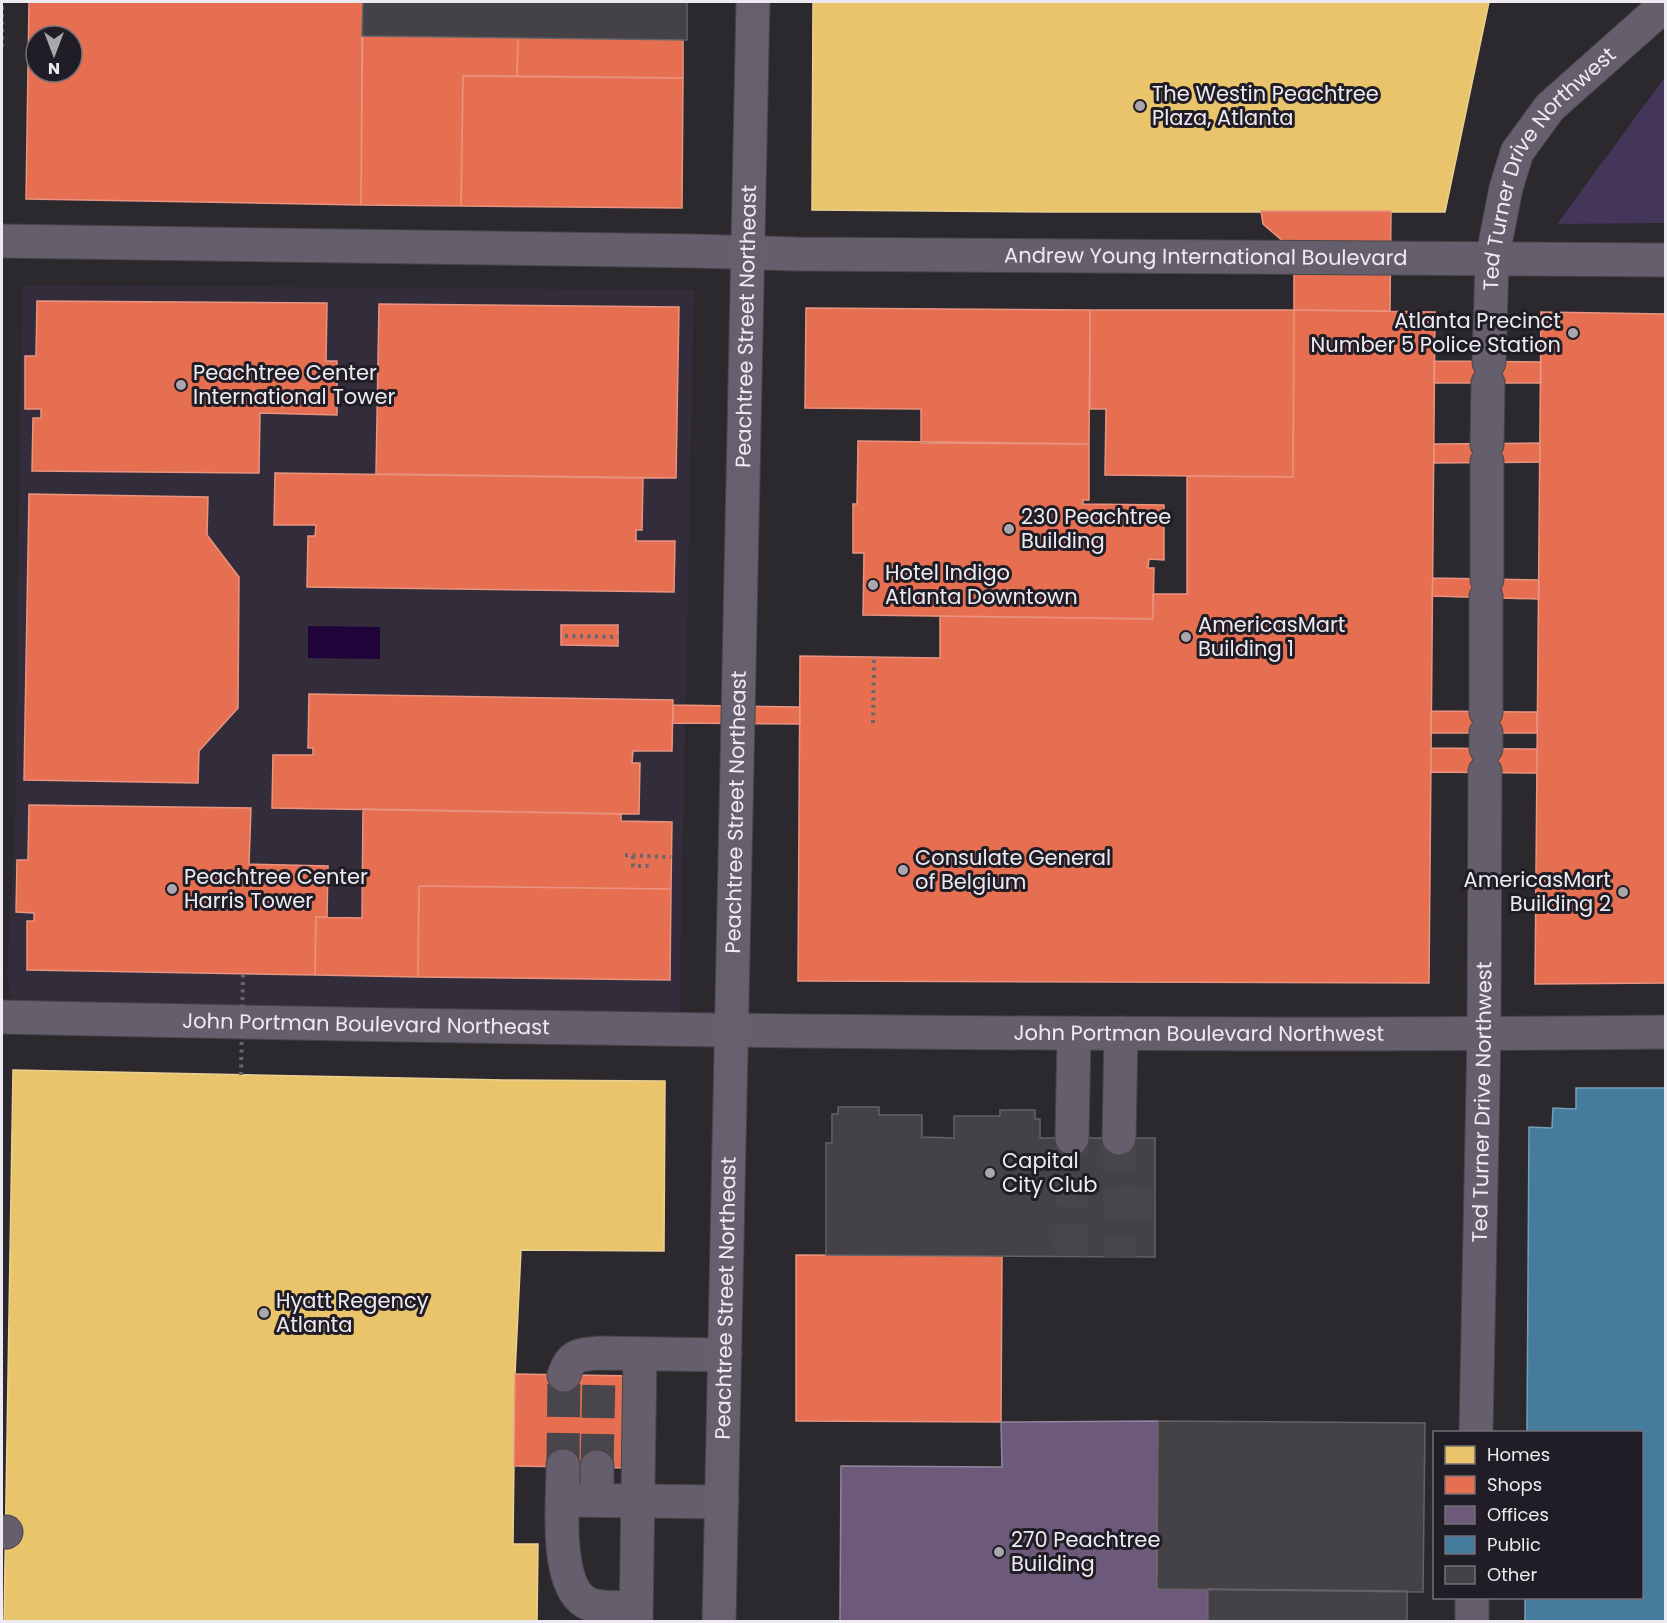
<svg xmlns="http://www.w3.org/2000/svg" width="1667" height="1623" font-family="Poppins,sans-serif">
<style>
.built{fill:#332d3b}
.green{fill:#443658}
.water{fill:#200439}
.homes{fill:#e9c46a;stroke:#ead092;stroke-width:1.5}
.shops{fill:#e76f51;stroke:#e99481;stroke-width:1.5;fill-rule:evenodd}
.offices{fill:#6d597a;stroke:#93859e;stroke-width:1.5}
.public{fill:#457b9d;stroke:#779db6;stroke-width:1.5}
.building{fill:#444246;stroke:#646266;stroke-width:1.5}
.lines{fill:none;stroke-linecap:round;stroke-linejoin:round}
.minor-tunnel{stroke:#48464b;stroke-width:33;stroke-dasharray:33 16;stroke-linecap:butt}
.minor-casing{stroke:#464548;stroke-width:35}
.major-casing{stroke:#464548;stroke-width:35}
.path{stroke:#6a6570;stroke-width:4;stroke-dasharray:3 4.5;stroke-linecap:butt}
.minor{stroke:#655f6d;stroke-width:33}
.major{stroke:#66606e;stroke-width:33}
.path-bridge{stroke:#6a6570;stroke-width:4;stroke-dasharray:3 4.5;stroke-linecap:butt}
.poi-dot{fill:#a9a7ad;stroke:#211d26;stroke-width:2}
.labels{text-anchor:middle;stroke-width:6;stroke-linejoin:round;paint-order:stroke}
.poi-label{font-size:21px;fill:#edebf1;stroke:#211d26;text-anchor:start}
.street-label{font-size:21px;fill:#edebf1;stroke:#211d26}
</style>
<rect width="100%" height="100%" fill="#2b292e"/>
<path class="built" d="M22 285 694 290 679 1029 16 1018 7 976 15 832Z"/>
<path class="green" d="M1665 77V223L1557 224Z"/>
<path class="water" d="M308 626 380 627V659L308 658Z"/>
<path class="homes" d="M813 2H1489L1445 212H1056L812 210Z
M13 1070 504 1080 665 1081 664 1251 521 1250 515 1374 513 1544H538L537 1622H4Z"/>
<path class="shops" d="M29 2H363L361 205 26 199ZM36 36H72V72H36Z
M362 36 518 37 517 76H463L461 206 361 205Z
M518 37 683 40V78L517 76Z
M463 76 683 78 682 208 461 206Z
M1261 211H1391L1390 311 1294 310V254L1293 250 1263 224Z
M37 301 327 303 326 361H337V415L260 413 259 473 32 471 33 418H41V409H25V356H36Z
M379 304 679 307 676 478 376 474Z
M806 308 1090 310 1089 444 921 443V409L805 408Z
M1090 310H1294L1293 477 1105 475 1106 409H1090Z
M1294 310 1435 312 1429 983 798 981 800 656 940 658V616L1153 619V594H1187V476L1293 477Z
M1541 312 1666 314V983L1535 984Z
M1434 361 1541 362V383H1434Z
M858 441 1089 444V500H1083V504L1164 505V560L1149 559 1148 568H1154L1153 619 863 615 864 553H853V504H857Z
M1540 443V462L1434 463V444Z
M275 473 643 478 642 530H636V541H675L674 592 307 587 308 536H315L316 525H274Z
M29 494 208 497 207 535 239 577 238 708 199 751 198 783 24 780Z
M1433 578 1539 580V599L1432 596Z
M561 625H618V646L561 645Z
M309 694 673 700 672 751H633L632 763H640L639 814 272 808 273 755H313V748H308Z
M673 705 800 707V724L673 723Z
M1431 711 1537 712V733H1431Z
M1431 748 1537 749V773L1431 772Z
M29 805 251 808 249 864 328 866 327 917H316L315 975 27 970V921H34V913L16 912 17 860H28Z
M363 809 621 814V821L672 822 671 889 419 886 418 977 315 975 316 917 362 918Z
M419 886 671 889 670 980 418 977Z
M796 1255 1002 1256 1001 1422 796 1421Z
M515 1374 634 1376 632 1468 514 1466Z"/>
<path class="offices" d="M1158 1421 1157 1589H1208V1622H840L841 1466 1002 1467 1001 1422Z"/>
<path class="public" d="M1576 1088H1666V1622H1525V1598H1642V1432H1527L1529 1127 1552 1128 1553 1108 1576 1109Z"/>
<path class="building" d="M363 2H687V40L362 36Z
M838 1107H879V1115H922V1137L954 1138V1116H1000V1110H1035V1119H1040V1138H1155V1257L826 1255V1143H832V1114H838Z
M1158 1421 1425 1423 1423 1592 1157 1589Z
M1208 1589 1407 1591V1622H1208Z"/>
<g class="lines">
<path class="minor-tunnel" d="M1119 1138 1120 1257
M1120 1202 1155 1203
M1071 1256 1072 1138
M563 1466 564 1375
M597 1467 599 1375"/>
<defs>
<g id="minor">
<path id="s1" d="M2 241 695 251 795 254 1666 260"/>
<path id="s2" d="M1489 362 1492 260 1506 188 1517 152 1550 107 1666 4"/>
<path d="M1487 444 1488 383"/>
<path d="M1487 579V462"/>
<path d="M1486 712V597"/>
<path d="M1486 733V748"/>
<path id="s3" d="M2 1017C556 1029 1111 1038 1666 1032"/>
<path d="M1072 1138 1074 1033"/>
<path d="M1119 1138 1121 1033"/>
<path d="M564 1375C571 1354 579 1355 599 1353L725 1355"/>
<path id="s4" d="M1476 1432 1484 1034 1485 772"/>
<path d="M563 1466C563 1499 554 1582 585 1602 598 1610 621 1607 636 1607"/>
<path d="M563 1500 722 1502"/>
<path d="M597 1500V1467"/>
<path d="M2 1532H6"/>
<path d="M636 1622 640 1354"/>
<path d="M1472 1622V1598"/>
</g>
<g id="major">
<path id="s5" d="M719 1622 753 2"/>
</g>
</defs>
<use href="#minor" class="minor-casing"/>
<use href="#major" class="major-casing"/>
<path class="path" d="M2 47V2
M565 636 618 637
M873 723 874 657
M625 855 671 857
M633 856V866H652"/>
<use href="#minor" class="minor"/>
<use href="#major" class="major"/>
<path class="path-bridge" d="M241 1075 243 974"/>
</g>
<g class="poi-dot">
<circle cx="1140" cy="106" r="6"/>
<circle cx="1573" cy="333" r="6"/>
<circle cx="181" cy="385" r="6"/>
<circle cx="1009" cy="529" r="6"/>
<circle cx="873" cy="585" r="6"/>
<circle cx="1186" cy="637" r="6"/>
<circle cx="903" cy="870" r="6"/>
<circle cx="172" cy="889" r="6"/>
<circle cx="1623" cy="892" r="6"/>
<circle cx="990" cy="1173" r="6"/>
<circle cx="264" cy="1313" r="6"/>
<circle cx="999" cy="1552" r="6"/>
</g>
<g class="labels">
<g class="poi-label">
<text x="1152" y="101">The Westin Peachtree<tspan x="1152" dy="24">Plaza, Atlanta</tspan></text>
<text x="1561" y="328" text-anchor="end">Atlanta Precinct<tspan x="1561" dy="24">Number 5 Police Station</tspan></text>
<text x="193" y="380">Peachtree Center<tspan x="193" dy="24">International Tower</tspan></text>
<text x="1021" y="524">230 Peachtree<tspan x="1021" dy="24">Building</tspan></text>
<text x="885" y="580">Hotel Indigo<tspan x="885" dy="24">Atlanta Downtown</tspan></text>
<text x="1198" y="632">AmericasMart<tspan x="1198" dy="24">Building 1</tspan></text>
<text x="915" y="865">Consulate General<tspan x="915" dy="24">of Belgium</tspan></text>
<text x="184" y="884">Peachtree Center<tspan x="184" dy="24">Harris Tower</tspan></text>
<text x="1611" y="887" text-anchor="end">AmericasMart<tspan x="1611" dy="24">Building 2</tspan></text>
<text x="1002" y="1168">Capital<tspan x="1002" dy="24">City Club</tspan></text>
<text x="276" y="1308">Hyatt Regency<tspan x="276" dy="24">Atlanta</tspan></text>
<text x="1011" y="1547">270 Peachtree<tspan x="1011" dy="24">Building</tspan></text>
</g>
<g class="street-label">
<text dy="7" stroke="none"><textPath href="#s2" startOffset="212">Ted Turner Drive Northwest</textPath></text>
<text dy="7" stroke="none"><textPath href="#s1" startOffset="1204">Andrew Young International Boulevard</textPath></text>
<text dy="7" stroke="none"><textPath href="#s5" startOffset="1296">Peachtree Street Northeast</textPath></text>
<text dy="7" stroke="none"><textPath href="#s5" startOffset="810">Peachtree Street Northeast</textPath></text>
<text dy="7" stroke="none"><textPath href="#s3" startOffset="364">John Portman Boulevard Northeast</textPath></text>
<text dy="7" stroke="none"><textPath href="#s3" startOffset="1197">John Portman Boulevard Northwest</textPath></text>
<text dy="7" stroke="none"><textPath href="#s4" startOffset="330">Ted Turner Drive Northwest</textPath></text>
<text dy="7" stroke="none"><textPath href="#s5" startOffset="324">Peachtree Street Northeast</textPath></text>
</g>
</g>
<rect width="1667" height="1623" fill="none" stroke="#edebf1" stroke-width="6"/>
<rect x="1433" y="1431" width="210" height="168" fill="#211d26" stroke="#736f77" stroke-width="1.5"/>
<rect x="1445" y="1446" width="30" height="18" fill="#e9c46a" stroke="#736f77" stroke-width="1.5"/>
<text x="1487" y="1461" font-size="18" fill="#edebf1">Homes</text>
<rect x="1445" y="1476" width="30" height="18" fill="#e76f51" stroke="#736f77" stroke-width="1.5"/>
<text x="1487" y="1491" font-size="18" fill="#edebf1">Shops</text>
<rect x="1445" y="1506" width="30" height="18" fill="#6d597a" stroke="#736f77" stroke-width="1.5"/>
<text x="1487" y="1521" font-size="18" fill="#edebf1">Offices</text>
<rect x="1445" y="1536" width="30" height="18" fill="#457b9d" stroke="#736f77" stroke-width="1.5"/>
<text x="1487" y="1551" font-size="18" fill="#edebf1">Public</text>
<rect x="1445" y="1566" width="30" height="18" fill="#444246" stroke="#736f77" stroke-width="1.5"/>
<text x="1487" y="1581" font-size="18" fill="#edebf1">Other</text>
<g transform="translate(54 54) rotate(180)"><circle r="28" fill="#211d26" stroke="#736f77" stroke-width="1.5"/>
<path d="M0-4.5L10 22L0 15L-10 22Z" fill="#a9a7ad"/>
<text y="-9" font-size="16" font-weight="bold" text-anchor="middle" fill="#edebf1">N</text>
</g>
</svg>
